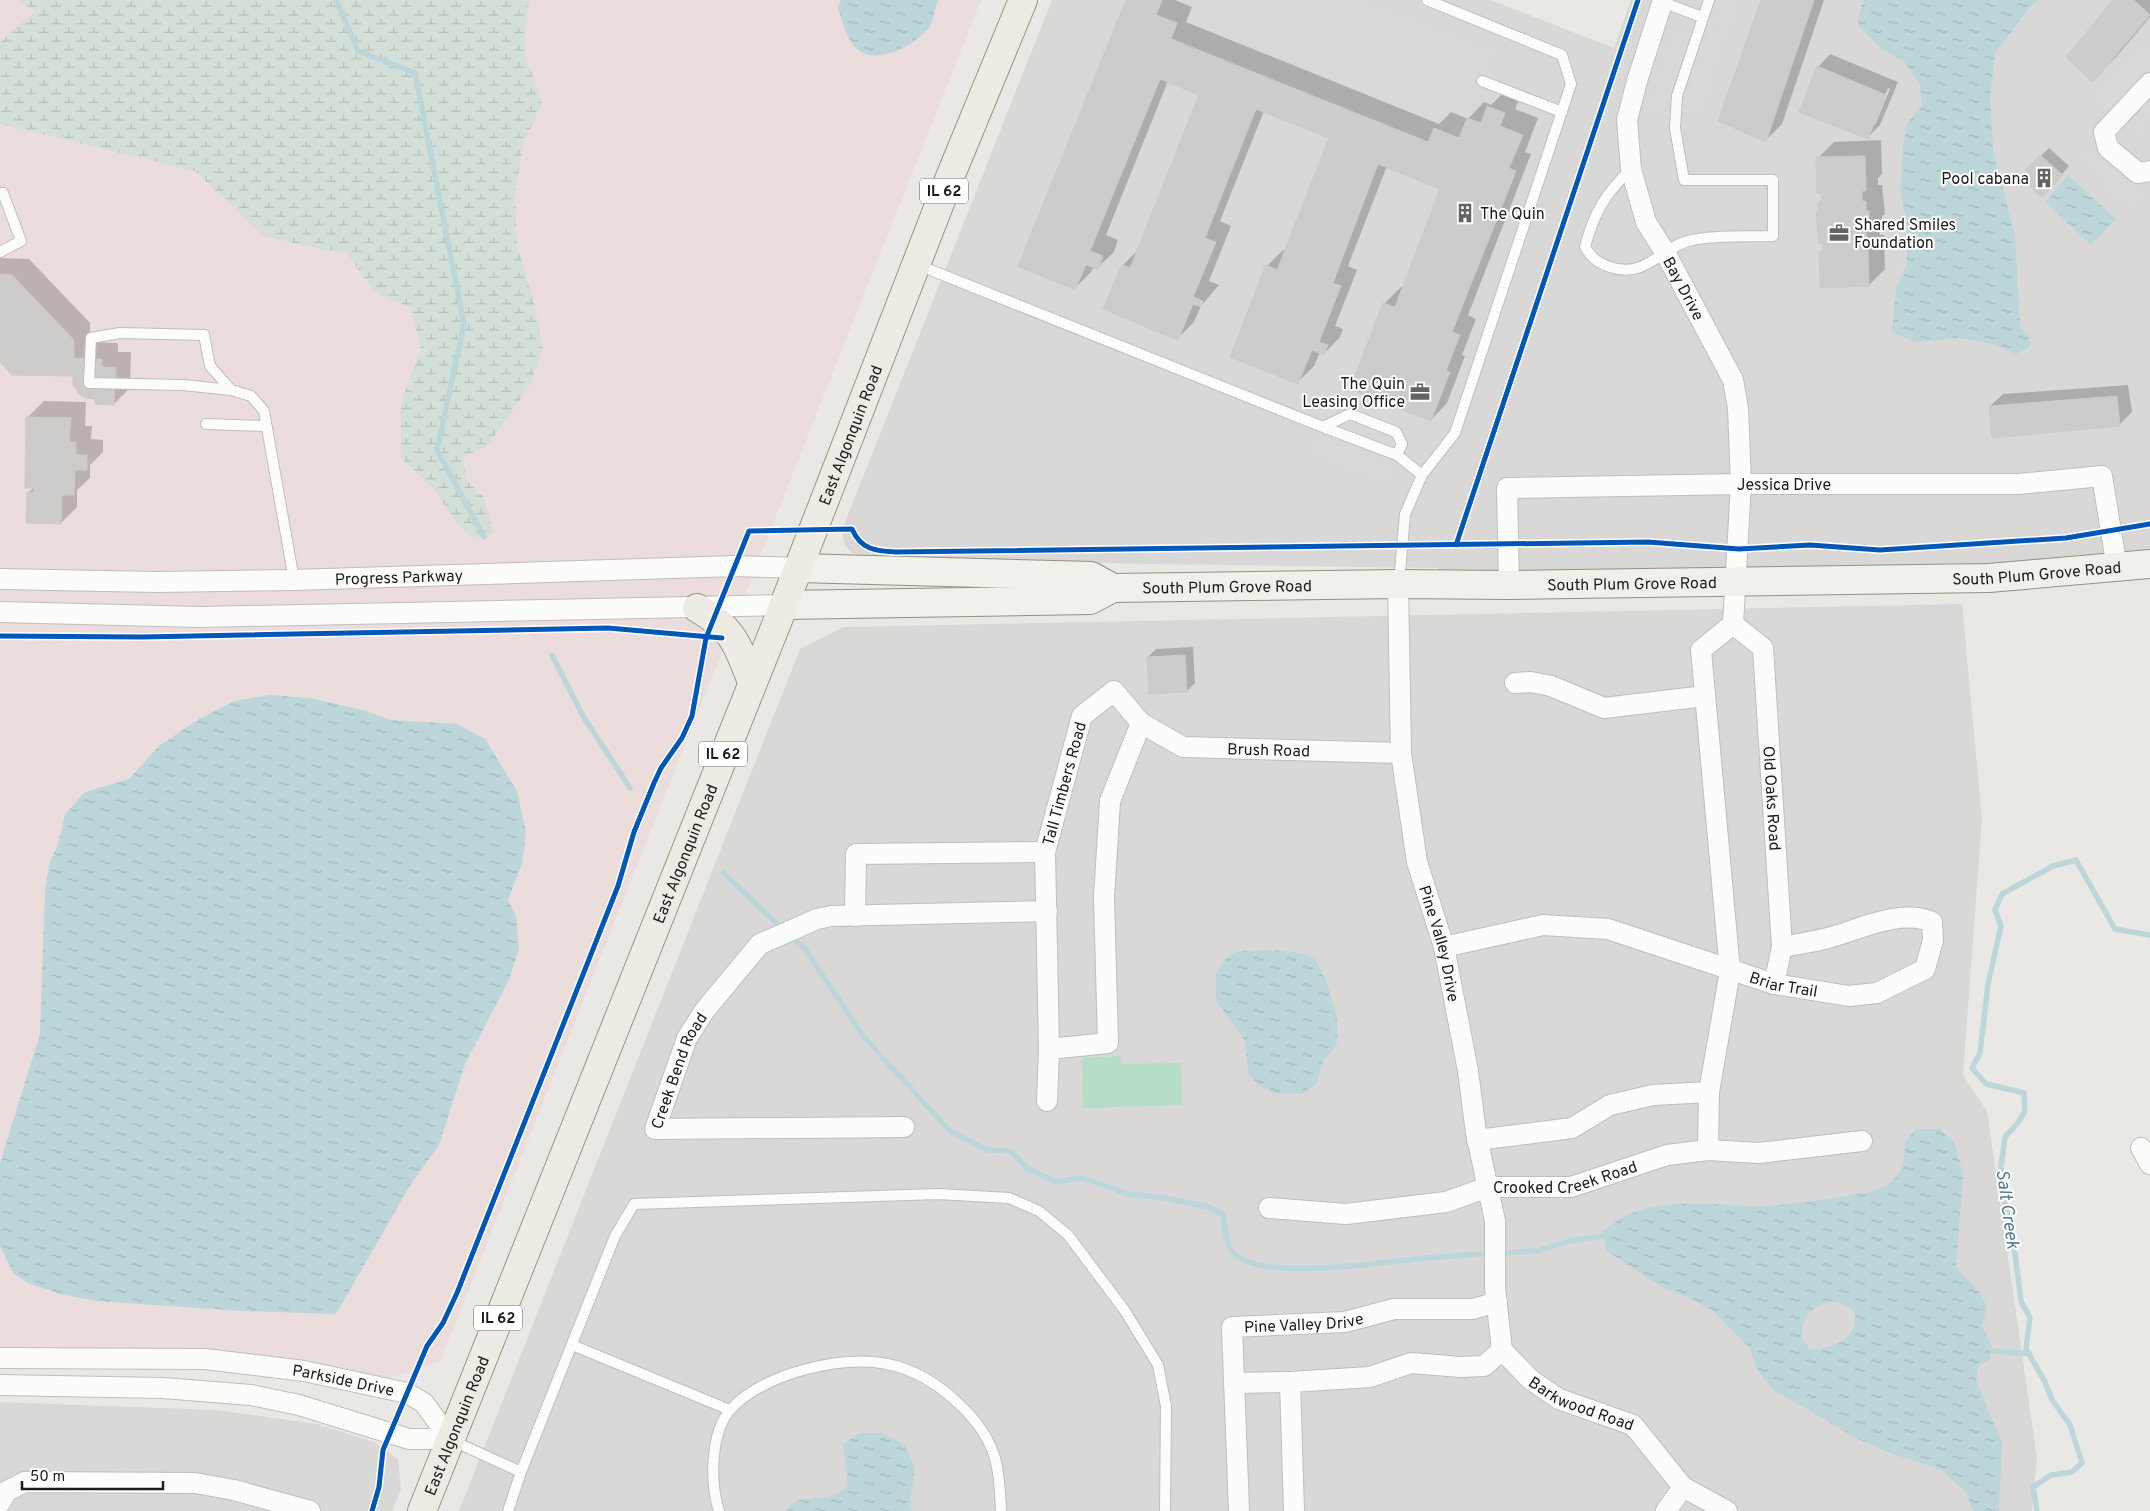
<svg xmlns="http://www.w3.org/2000/svg" width="2150" height="1511" font-family="Overpass,sans-serif">
<style>
.residential{fill:#d9d8d6}
.commercial{fill:#ebdddc}
.wetland{fill:url(#wetland-marsh)}
.pitch{fill:#b5ddc8}
.parking{fill:#dad9d8}
.water{fill:url(#water-ripples);fill-rule:evenodd}
.shadow{fill:#0003;fill-rule:evenodd}
.lines{fill:none;stroke-linecap:round;stroke-linejoin:round}
.stream{stroke:#bcd6da;stroke-width:5.5}
.building{fill:#ceccca;stroke:#cdcac7}
.lane-casing{stroke:#c0bfbd;stroke-width:12}
.street-casing{stroke:#c0bfbd;stroke-width:22}
.secondary-casing{stroke:#91927f;stroke-width:30}
.primary-casing{stroke:#9e9384;stroke-width:30}
.lane{stroke:#fcfcfb;stroke-width:10}
.street{stroke:#fcfcfb;stroke-width:20}
.secondary{stroke:#f2f0ea;stroke-width:28}
.primary{stroke:#eeeae4;stroke-width:28}
.cycleway-casing{stroke:#fff;stroke-width:8}
.cycleway{stroke:#0057b8;stroke-width:5}
.labels{text-anchor:middle;stroke-width:4;stroke-linejoin:round;paint-order:stroke}
.shield{fill:#fff;stroke:#606060;stroke-width:1}
.shield-label{font-size:15px;font-weight:bold;fill:#1c1c1c}
.poi-label{font-size:16px;fill:#1c1c1c;stroke:#fff;text-anchor:end}
.street-label{font-size:16px;fill:#1c1c1c;stroke:#fff}
.water-label{font-size:18px;font-style:italic;fill:#507a9a;stroke:#fff}
</style>
<defs>
<pattern id="wetland-marsh" width="20" height="14" patternUnits="userSpaceOnUse" patternTransform="scale(1.25)"><rect width="20" height="14" fill="#d4e0d7"/><path d="M1 5h8M5 5V1M11 12h8M15 12V8" fill="none" stroke="#b5c0b8"/></pattern>
<pattern id="water-ripples" width="26" height="14" patternUnits="userSpaceOnUse" patternTransform="scale(1.25)"><rect width="26" height="14" fill="#bcd6da"/><path d="M2 4q2-2 4 0t4 0M15 11q2-2 4 0t4 0" fill="none" stroke="#a1b7ba"/></pattern>
</defs>
<rect width="100%" height="100%" fill="#eae8e5"/>
<path class="residential" d="M1052 0H1491L1614 48 1631 0H2150V564L1433 584 1438 568 869 560 851 552 844 544 842 530Z
M1962 604 1982 819 1963 1075 1987 1111 2037 1458 2032 1511H459L800 649 843 627Z
M0 1402 216 1410 317 1424 374 1442 398 1459 401 1490 392 1511H0Z"/>
<path class="commercial" d="M0 0H981L440 1362 389 1378 245 1357 0 1359Z"/>
<path class="wetland" d="M17 0H530L527 9 525 54 542 103 523 144 515 193 517 244 532 295 543 346 530 385 510 415 487 446 463 457 467 480 484 498 493 533 484 537 472 538 455 521 434 489 401 458V402L421 349 410 307 375 293 346 252 319 249 264 236 195 171 0 124V42L35 11Z"/>
<path class="pitch" d="M1120 1056 1121 1064 1181 1063 1182 1105 1083 1108 1082 1058Z"/>
<path class="parking" d="M1162 0H1355L1492 53 1459 138 1434 128 1428 142 1171 39 1177 23 1156 15Z
M1724 0H1736L1727 27 1715 25Z
M1713 30 1724 35 1699 112 1687 109Z
M1675 32 1688 35 1663 109H1652Z
M2150 44V64L2106 110 2094 101Z
M2150 95V120L2136 135 2124 124Z
M2090 147 2142 195 2132 208 2078 158Z
M1319 439 1392 467 1386 481 1314 453Z"/>
<path class="water" d="M841 0H938C934 10 934 21 928 29 920 38 907 47 896 51 856 66 847 41 838 7Z
M1863 0H2039L2030 7 1995 53 1990 97 1993 149 2015 236 2020 328 2029 336 2031 346 2016 354 1993 344 1960 338 1915 342 1892 332 1896 290 1907 262V219L1900 193 1903 148 1907 124 1922 104 1920 85 1905 62 1883 50 1857 24Z
M2068 175 2116 219 2091 245 2045 202Z
M269 695 310 698 363 710 390 720 457 724 485 739 517 791 526 832 522 863 508 900 516 916 519 948 509 980 465 1064 439 1145 411 1184 336 1314 243 1311 97 1301 64 1295 28 1283 14 1274 0 1247V1163L40 1034 45 891 49 865 59 841 65 814 85 792 129 779 159 746 199 719 235 701Z
M1273 950 1302 953 1316 960 1327 983 1337 1017 1338 1033 1336 1046 1323 1061 1316 1084 1303 1094 1273 1093 1258 1085 1249 1075 1244 1039 1216 1001V974L1227 957 1238 951Z
M1916 1129H1940L1955 1144 1963 1175 1956 1267 1979 1292 1987 1306 1982 1325 1991 1345 1990 1359 1978 1367 1976 1381 2002 1442 1999 1511H1973L1966 1492 1942 1470 1893 1454 1860 1440 1772 1389 1755 1366 1750 1348 1714 1312 1692 1299 1670 1291 1647 1278 1606 1250 1602 1233C1642 1191 1710 1207 1762 1206 1788 1205 1815 1201 1841 1197 1857 1194 1877 1193 1891 1182 1904 1172 1905 1156 1905 1141ZM1831 1301 1846 1305 1855 1312C1855 1317 1855 1325 1853 1329 1845 1344 1825 1349 1810 1349L1802 1339C1801 1317 1810 1307 1831 1301Z
M860 1433H881L905 1445 915 1468 910 1503 912 1511H787C794 1494 817 1501 831 1496 837 1494 843 1489 848 1486L843 1444Z"/>
<path class="shadow" d="M1127 0H1175L1192 7 1186 22 1439 124 1451 112 1468 119 1484 102 1491 105 1505 91 1520 97 1515 109 1538 118 1525 152 1531 154 1468 315 1476 319 1462 355 1465 356 1447 403 1431 420 1384 304 1401 287 1403 288 1442 188 1387 166 1348 266 1357 270 1335 326 1343 329 1340 337 1324 354 1320 352 1314 366 1298 382 1267 266 1283 250 1286 251 1331 138 1264 111 1220 221 1231 226 1209 281 1219 285 1201 306 1194 322 1178 338 1123 265 1139 249 1201 95 1168 81 1106 235 1118 240 1114 252 1097 268 1094 266 1091 272 1075 288Z
M1762 0H1824L1782 124 1766 140Z
M2115 0H2150V17L2117 56 2093 80Z
M1830 54 1898 82 1880 125 1868 137 1818 67ZM1888 88 1890 89 1875 125H1873Z
M1881 140 1882 174 1878 178V185H1882L1885 214 1882 216 1883 225 1879 228 1880 235H1884L1885 269 1869 285 1820 253 1825 249 1819 203 1823 199 1818 158 1834 142Z
M2049 148 2069 166 2050 188 2026 170Z
M0 258 29 259 90 323V342L118 343V352H131L130 388 114 404 97 397 74 375 0 360Z
M2128 385 2132 412 2120 424 1990 406 2003 394Z
M44 401 86 402 85 426H92L91 439 103 440V452L90 465V478L77 490V507L61 523 28 493 35 486H26L28 417Z
M1193 647 1195 683 1187 691 1150 693 1148 657 1156 649Z"/>
<g class="lines">
<path class="stream" d="M336 0 358 51 415 73 464 324 437 450 484 537
M552 655 583 716 630 788
M723 873 784 930
M791 936 805 949 864 1037 950 1131 987 1150 1010 1151 1027 1168 1056 1182 1083 1178 1128 1194 1165 1198 1209 1207 1223 1215C1225 1228 1226 1249 1238 1257 1274 1280 1382 1262 1427 1258 1463 1255 1500 1253 1537 1251L1569 1241 1604 1236
M1992 1351 2030 1354
M2037 1511 2033 1487 2051 1475 2072 1472 2082 1463 2070 1425 2052 1400 2045 1382 2026 1349 2030 1318 2021 1301 2014 1246 2004 1200 2001 1167 2005 1137 2018 1123 2025 1111 2024 1093 1986 1084 1972 1068 1980 1053 1988 984 2001 926 1995 910 2002 894 2053 866 2076 860 2115 929 2150 935"/>
</g>
<path class="building" d="M1126 0H1162L1156 15 1177 23 1171 39 1428 142 1434 128 1459 138 1467 118 1481 123 1487 106 1505 113 1500 126 1523 135 1509 168 1516 171 1452 332 1460 335 1446 371 1450 372 1431 421 1350 389 1383 303 1395 307 1440 189 1378 164 1333 283 1341 286 1319 342 1328 345 1324 355 1312 350 1298 384 1230 357 1266 265 1277 270 1329 138 1256 109 1205 238 1216 242 1193 297 1203 301 1201 307 1193 304 1178 340 1103 309 1122 265 1130 268 1199 95 1160 79 1090 251 1103 256 1098 269 1086 265 1075 290 1018 266Z
M1761 0H1814L1766 142 1718 121Z
M2113 0H2134L2150 15 2093 82 2066 57Z
M1817 66 1886 95 1868 139 1799 112Z
M2040 155 2063 175 2042 198 2025 182 2030 175 2025 170Z
M1865 156 1866 191H1862V201H1866V211H1869V231H1866L1867 242H1863L1864 251H1868L1869 286 1820 288 1819 252H1823V243L1819 244 1816 212H1818V202H1822V193H1817L1816 157Z
M0 274 12 275 74 340V358L102 359V367L116 368 114 405 95 404V399L86 398 79 394 73 385V376L12 375 0 362Z
M2117 396 2120 426 1992 438 1989 406Z
M26 417 71 418 69 442H76V455H87V470H75L74 495H62L61 524 26 523 27 493 34 492V488H25Z
M1185 655 1187 692 1149 694 1147 657Z"/>
<g class="lines">
<defs>
<path id="lane" d="M1662 2 1702 17
M1482 81 1562 112
M1631 169C1606 193 1594 212 1585 247 1592 258 1595 261 1607 266 1645 281 1660 247 1692 240 1717 235 1747 237 1773 236V180H1684L1675 128 1677 96 1709 0
M0 193H3L21 241 0 252
M918 265 1323 427
M231 390 183 385 89 383 91 338 120 333 204 335 210 366 231 390 251 396 264 411 294 580
M206 424 266 426
M1397 455 1402 444 1396 432 1350 414 1323 427 1397 455 1422 475
M1399 583 1405 514 1422 475 1455 433 1571 84 1562 55 1427 0
M572 1345 730 1410
M451 1440 521 1472
M508 1511 521 1472 615 1236 634 1204 939 1194 1009 1198 1039 1211 1068 1235 1125 1311 1158 1365 1166 1406 1165 1511
M719 1511C710 1483 710 1432 731 1409 749 1389 782 1375 807 1369 868 1353 915 1361 960 1405 976 1420 989 1438 995 1458 1000 1476 1000 1493 1001 1511"/>
<g id="street">
<path id="s1" d="M1663 0 1637 81 1627 120 1631 169 1646 222 1666 254 1733 380 1738 408 1741 484 1733 624 1701 650 1730 971 1709 1092 1708 1150"/>
<path d="M2150 83 2104 132 2108 148 2138 173 2150 171"/>
<path id="s2" d="M0 579 157 582 294 580 735 566 798 568"/>
<path id="s3" d="M1398 584 1401 753 1417 862 1444 947 1468 1071 1476 1133 1495 1221V1288L1502 1350"/>
<path id="s4" d="M1509 585 1507 488 1741 484H2019L2102 476 2117 568"/>
<path d="M0 612 200 617 784 605"/>
<path id="s5" d="M1733 624 1763 648 1782 947 1774 984"/>
<path d="M1515 683 1531 682 1551 686 1604 708 1705 696"/>
<path id="s6" d="M1141 723 1183 747 1401 753"/>
<path d="M855 916 856 854 1045 852"/>
<path id="s7" d="M1444 947 1543 925 1608 929 1774 984 1849 996 1877 993 1925 969 1933 940 1932 922C1900 908 1859 930 1828 938 1813 942 1797 944 1782 947"/>
<path id="s8" d="M1047 1101 1049 1049 1045 852 1082 716 1114 691 1141 723 1110 801 1104 897 1108 1043 1049 1049"/>
<path id="s9" d="M904 1127 655 1129 687 1038 705 1010 760 944 817 919 831 916 1047 911"/>
<path d="M1477 1140 1572 1128 1610 1105 1653 1095 1709 1092"/>
<path d="M2141 1148 2150 1164"/>
<path id="s10" d="M1269 1208 1346 1214 1446 1202 1488 1187H1571L1667 1155 1708 1150 1759 1153 1862 1141"/>
<path id="s11" d="M1502 1350 1531 1380 1559 1399 1633 1425 1683 1487 1727 1511"/>
<path id="s12" d="M0 1358 205 1359 304 1371 407 1393 424 1403 450 1439"/>
<path d="M1235 1383 1290 1382"/>
<path d="M0 1385 163 1388 251 1395 299 1405 409 1439H450"/>
<path d="M0 1503 7 1491 25 1482 195 1483 234 1490 310 1511"/>
<path id="s13" d="M1239 1511 1232 1327 1345 1322 1394 1309H1473L1497 1302"/>
<path d="M1294 1511 1290 1382 1370 1377 1411 1363 1461 1367 1484 1366 1502 1350"/>
<path d="M1666 1511 1683 1487"/>
</g>
<g id="secondary">
<path d="M798 568 1091 576 1113 588"/>
<path id="s14" d="M784 605 1090 600 1113 588 1398 584 1509 585 1989 578 2150 564"/>
</g>
<g id="primary">
<path d="M697 608C734 629 737 644 752 682"/>
<path id="s15" d="M422 1511 784 605 950 177 1023 0"/>
</g>
</defs>
<use href="#lane" class="lane-casing"/>
<use href="#street" class="street-casing"/>
<use href="#secondary" class="secondary-casing"/>
<use href="#primary" class="primary-casing"/>
<use href="#lane" class="lane"/>
<use href="#street" class="street"/>
<use href="#secondary" class="secondary"/>
<use href="#primary" class="primary"/>
<defs>
<path id="cycleway" d="M1456 545 1638 0
M0 636 142 637 608 628 722 638
M372 1511 379 1487 383 1450 427 1346 443 1323 457 1293 618 886 634 832 654 783 661 768 682 738 692 716 706 638 749 531 852 529C861 550 876 551 896 552L1648 542 1739 549 1810 545 1880 550 2066 538 2150 524"/>
</defs>
<use href="#cycleway" class="cycleway-casing"/>
<use href="#cycleway" class="cycleway"/>
</g>
<defs>
<symbol id="building-bare" viewBox="-9 -9 18 18"><path d="M-4-6H4V6H1V3H-1V6H-4ZM-2.5-4.3h1.7v1.8h-1.7ZM.8-4.3h1.7v1.8H.8ZM-2.5-1h1.7V.8h-1.7ZM.8-1h1.7V.8H.8Z" fill="#646362" stroke="#fff" stroke-width="2.5" paint-order="stroke"/></symbol>
<symbol id="office-bare" viewBox="-9 -9 18 18"><path d="M-6-3h4V-5.5h4V-3h4V5H-6ZM-1-4.5V-3h2v-1.5ZM-6 0V1H6V0Z" fill="#646362" stroke="#fff" stroke-width="2.5" paint-order="stroke"/></symbol>
</defs>
<g fill-rule="evenodd">
<use href="#building-bare" x="2030" y="164" width="28" height="28"/>
<use href="#building-bare" x="1451" y="199" width="28" height="28"/>
<use href="#office-bare" x="1825" y="219" width="28" height="28"/>
<use href="#office-bare" x="1406" y="378" width="28" height="28"/>
</g>
<g class="labels">
<g class="shield">
<rect x="920" y="178.5" width="48" height="25" rx="4"/>
<rect x="699" y="741.5" width="48" height="25" rx="4"/>
<rect x="474" y="1305.5" width="48" height="25" rx="4"/>
</g>
<g class="shield-label">
<text x="944" y="196">IL 62</text>
<text x="723" y="759">IL 62</text>
<text x="498" y="1323">IL 62</text>
</g>
<g class="poi-label">
<text x="2029" y="184">Pool cabana</text>
<text x="1480" y="219" text-anchor="start">The Quin</text>
<text x="1854" y="230" text-anchor="start">Shared Smiles<tspan x="1854" dy="18">Foundation</tspan></text>
<text x="1405" y="389">The Quin<tspan x="1405" dy="18">Leasing Office</tspan></text>
</g>
<g class="street-label">
<text dy="6" stroke="none"><textPath href="#s1" startOffset="306">Bay Drive</textPath></text>
<text dy="6" stroke="none"><textPath href="#s15" startOffset="1158">East Algonquin Road</textPath></text>
<text dy="6" stroke="none"><textPath href="#s4" startOffset="374">Jessica Drive</textPath></text>
<text dy="6" stroke="none"><textPath href="#s14" startOffset="1256">South Plum Grove Road</textPath></text>
<text dy="6" stroke="none"><textPath href="#s2" startOffset="399">Progress Parkway</textPath></text>
<text dy="6" stroke="none"><textPath href="#s14" startOffset="851">South Plum Grove Road</textPath></text>
<text dy="6" stroke="none"><textPath href="#s14" startOffset="446">South Plum Grove Road</textPath></text>
<text dy="6" stroke="none"><textPath href="#s6" startOffset="134">Brush Road</textPath></text>
<text dy="6" stroke="none"><textPath href="#s8" startOffset="320">Tall Timbers Road</textPath></text>
<text dy="6" stroke="none"><textPath href="#s5" startOffset="189">Old Oaks Road</textPath></text>
<text dy="6" stroke="none"><textPath href="#s15" startOffset="708">East Algonquin Road</textPath></text>
<text dy="6" stroke="none"><textPath href="#s3" startOffset="364">Pine Valley Drive</textPath></text>
<text dy="6" stroke="none"><textPath href="#s7" startOffset="351">Briar Trail</textPath></text>
<text dy="6" stroke="none"><textPath href="#s9" startOffset="312">Creek Bend Road</textPath></text>
<text dy="6" stroke="none"><textPath href="#s10" startOffset="301">Crooked Creek Road</textPath></text>
<text dy="6" stroke="none"><textPath href="#s13" startOffset="256">Pine Valley Drive</textPath></text>
<text dy="6" stroke="none"><textPath href="#s12" startOffset="345">Parkside Drive</textPath></text>
<text dy="6" stroke="none"><textPath href="#s11" startOffset="98">Barkwood Road</textPath></text>
<text dy="6" stroke="none"><textPath href="#s15" startOffset="92">East Algonquin Road</textPath></text>
</g>
<g class="water-label">
<text transform="translate(2008 1209) rotate(82)" y="6">Salt Creek</text>
</g>
</g>
<path d="M22 1481v8h141v-8" fill="none" stroke="#1c1c1c" stroke-width="2.5"/>
<text x="30" y="1481" font-size="15" fill="#1c1c1c" stroke="#ffffff" stroke-width="4" paint-order="stroke">50 m</text>
</svg>
